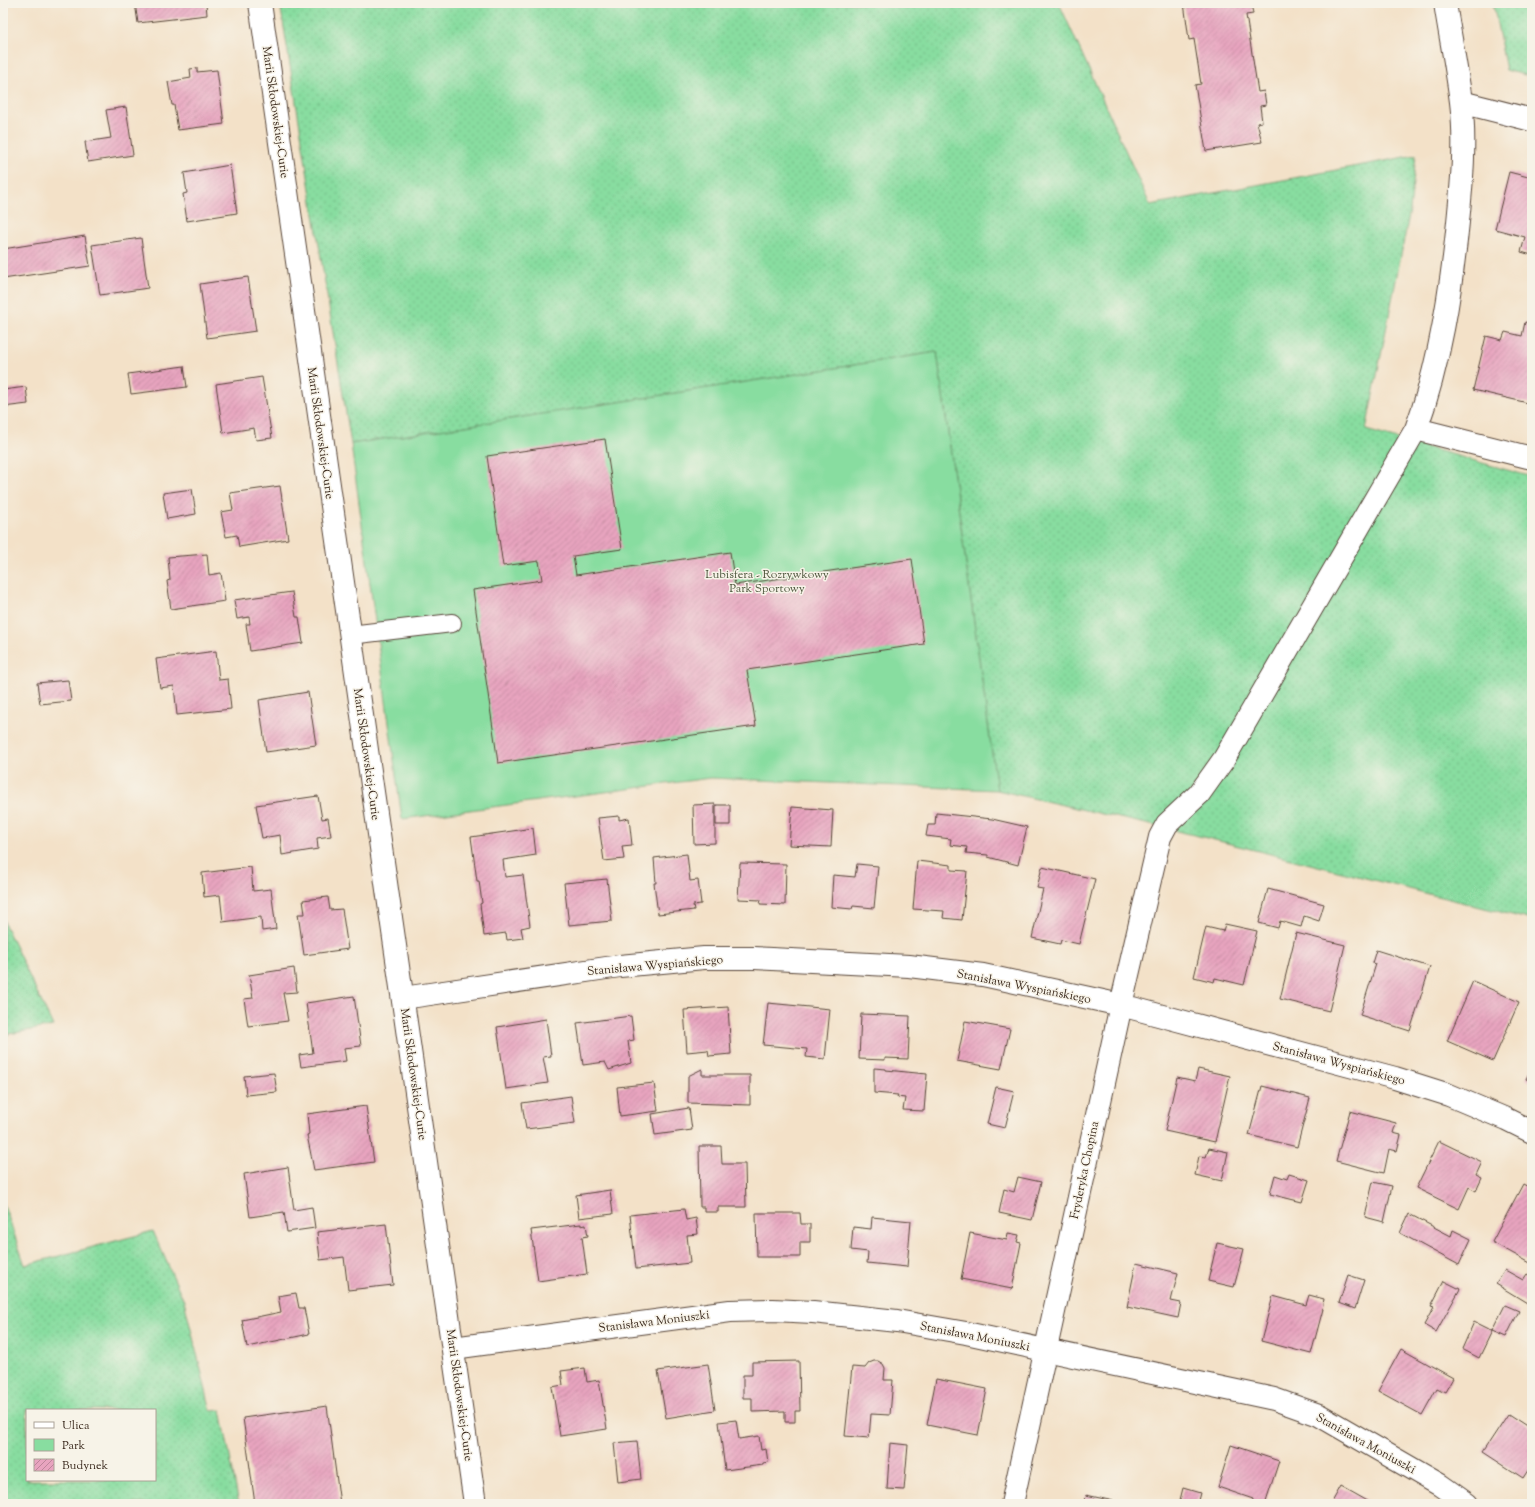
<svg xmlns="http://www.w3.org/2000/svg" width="1535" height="1507" font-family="'Sorts Mill Goudy',serif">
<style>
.green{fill:url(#green-dots);stroke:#62845f;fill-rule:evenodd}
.pitch{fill:#88dda0;stroke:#62845f}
.building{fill:url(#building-hatch)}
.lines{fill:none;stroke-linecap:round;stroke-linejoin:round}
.service-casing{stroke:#574538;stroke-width:20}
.minor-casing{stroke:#574538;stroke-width:24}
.tertiary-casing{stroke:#574538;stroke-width:24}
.service{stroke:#fff;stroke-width:18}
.minor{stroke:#fff;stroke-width:22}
.tertiary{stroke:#fff;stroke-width:22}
.labels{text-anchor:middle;stroke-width:3;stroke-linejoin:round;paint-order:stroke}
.street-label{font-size:12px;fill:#3b2a1e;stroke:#f7f3e8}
.park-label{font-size:12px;fill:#4e573e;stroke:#f7f3e8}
</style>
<defs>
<pattern id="green-dots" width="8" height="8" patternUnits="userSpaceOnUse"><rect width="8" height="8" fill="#88dda0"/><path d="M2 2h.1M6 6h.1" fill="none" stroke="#76be89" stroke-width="1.8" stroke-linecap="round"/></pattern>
<pattern id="building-hatch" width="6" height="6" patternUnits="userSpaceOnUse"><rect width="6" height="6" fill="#e8a4bf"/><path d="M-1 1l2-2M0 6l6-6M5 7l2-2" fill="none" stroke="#bd869b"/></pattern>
</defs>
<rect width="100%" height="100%" fill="#f7f3e8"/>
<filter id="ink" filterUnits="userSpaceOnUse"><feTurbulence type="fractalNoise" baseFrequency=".025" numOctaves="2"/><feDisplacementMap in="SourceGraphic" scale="8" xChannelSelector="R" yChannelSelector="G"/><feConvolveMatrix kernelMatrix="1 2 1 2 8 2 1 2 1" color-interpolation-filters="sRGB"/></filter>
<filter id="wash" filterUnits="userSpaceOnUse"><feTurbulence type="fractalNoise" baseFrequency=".012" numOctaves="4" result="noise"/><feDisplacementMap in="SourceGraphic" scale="16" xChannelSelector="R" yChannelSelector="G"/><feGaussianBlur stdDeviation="0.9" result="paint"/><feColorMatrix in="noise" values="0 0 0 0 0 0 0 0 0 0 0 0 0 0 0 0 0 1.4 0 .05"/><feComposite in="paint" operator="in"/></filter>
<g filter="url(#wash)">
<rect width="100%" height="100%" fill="#f3e1c8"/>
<path class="green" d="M280 3H1059L1150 205 1416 155 1410 210 1366 430 1532 477V920L1203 837 997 790 937 352 351 444Z
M1493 3H1532V77L1506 70Z
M3 918 6 927 53 1026 3 1035Z
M3 1202 25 1265 153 1231 184 1301 211 1411 221 1410 239 1504H3ZM27 1410H155V1480H27Z"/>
<path class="pitch" d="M937 352 997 790 710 778 402 819 351 444Z"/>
<g id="blocks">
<path class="building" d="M135 3H206L207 15 138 23Z
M1184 3H1251L1253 14 1246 15 1258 92 1264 91 1266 105 1260 106 1262 122 1257 123 1262 142 1206 151 1195 85 1201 84 1194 39 1189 40Z
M197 68V72L217 70 224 124 178 130 174 105H172L168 82 191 78 190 69Z
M126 107 133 155 88 162 85 142 111 138 106 110Z
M230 165 237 213 187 221 183 194 187 193 184 173Z
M1509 172 1532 178V255L1521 252 1525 237 1495 229Z
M85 236 90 266 3 279V249Z
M141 238 148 288 100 295 92 245Z
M248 277 256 331 207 338 200 284Z
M1525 322 1532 324V404L1473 390 1486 336 1502 340 1505 332 1522 336Z
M184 366 187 387 131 394 128 374Z
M262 377 272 438 256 440 254 428 223 433 216 384Z
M26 387 28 404 3 407V390Z
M605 439 622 549 573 556 576 575 730 552 735 585 912 559 924 644 747 670 756 726 498 763 473 590 542 580 539 561 503 566 487 456Z
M280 486 288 539 239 547 237 535 226 537 221 512 233 510 230 493Z
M192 489 196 514 167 519 163 493Z
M207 554 209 575 221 573 225 601 171 609 167 581 170 580 168 557Z
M292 592 296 617H299L303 643 250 651 246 624H250L249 617 237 619 234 600Z
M216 651 219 680 228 679 231 709 177 715 174 686 160 688 156 659Z
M68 680 71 701 40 704 37 683Z
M308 692 316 745 266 752 259 700Z
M318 796 322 819 328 818 331 836 317 838 318 849 282 855 280 835 262 838 256 805Z
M715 804V843L694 844 693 805Z
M716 805H730V825H716Z
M792 807 833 810 831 847 789 845Z
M936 813 992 819 1027 827 1018 865 988 857V855L966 853 967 847 950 845 951 839 926 836 928 825H935Z
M619 816V820L629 818 632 845 622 846 624 859 604 861 598 818Z
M533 828 536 855 503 860 505 877 523 875 530 926 521 928 523 938 507 940 506 933 484 936 480 904 482 903 479 881H477L471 837Z
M687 854 690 881 698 880 701 904 693 905 694 910 658 914 654 883H656L654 858Z
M917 861 951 865V870L967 871 962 920 943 918 944 911 913 909Z
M740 863 786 864 785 905 760 904 761 900 738 899Z
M857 864 878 866 874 908 853 906 852 909 831 907 833 875 855 877Z
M251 867 253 891 271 889 276 929 262 931 261 917 223 922 220 895 204 897 202 873Z
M1042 867 1095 879 1079 944 1061 940 1060 944 1032 938 1043 889 1037 888Z
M607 879 612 921 569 925 564 883Z
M1268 889 1324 904 1319 921 1304 916 1301 927 1280 921 1278 928 1259 923Z
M328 897 330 910 342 909 348 949 304 955 298 914H305L303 900Z
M1225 924 1257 931 1244 985 1215 978 1214 982 1194 977 1206 927 1223 931Z
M1296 933 1345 945 1329 1011 1280 999Z
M1376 950 1430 967 1410 1031 1360 1015 1376 964 1372 963Z
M294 968 297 992 283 993 288 1021 248 1026 244 999 253 998 249 975Z
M1473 981 1519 1002 1493 1061 1447 1041Z
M354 996 361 1046 344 1048 346 1061 301 1067 299 1055 313 1053 306 1003Z
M768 1003 830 1009 825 1059 806 1057 807 1049 763 1045Z
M728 1007 731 1054 709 1056 708 1050 687 1052 684 1010Z
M861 1014 910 1016 908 1059 885 1058V1060L859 1059Z
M631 1016 634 1040 628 1041 631 1063 609 1070 605 1062 583 1065 577 1023Z
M546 1019 551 1056 543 1057 548 1083 506 1089 497 1027Z
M965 1021 1010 1029 1001 1069 957 1061Z
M1532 1067V1082L1526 1079Z
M874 1068 886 1069V1070L927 1074 924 1111 903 1110 905 1098 897 1097 898 1095 874 1093Z
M702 1069V1075H750V1105L688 1103V1076Z
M1198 1069 1230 1076 1215 1142 1165 1131 1177 1077 1195 1081Z
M274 1073 277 1092 246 1095 244 1076Z
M654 1083 658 1111 620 1116 617 1087Z
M1262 1086 1310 1098 1297 1147 1249 1135Z
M996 1087 1014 1091 1005 1128 987 1124Z
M571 1096 575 1123 526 1129 522 1103Z
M366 1106 374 1162 314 1170 307 1135 309 1134 307 1114Z
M689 1108 692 1130 655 1135 652 1114Z
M1350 1111 1396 1123 1393 1133 1401 1135 1397 1151 1389 1149 1384 1173 1336 1161Z
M1439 1141 1482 1162 1476 1175 1482 1178 1476 1191 1469 1187 1459 1209 1416 1188Z
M699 1146H721L722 1164H745L746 1207H718V1212H704V1207H700Z
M1209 1148 1228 1152 1222 1181 1195 1175 1199 1156 1206 1157Z
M288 1167 294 1210 312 1207 315 1228 287 1232 284 1212 250 1217 244 1174Z
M1289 1174 1309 1180 1302 1202 1270 1194 1275 1175 1287 1179Z
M1018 1177 1041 1182 1032 1220 999 1213 1004 1189 1014 1192Z
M1373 1182 1392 1186 1384 1222 1365 1217Z
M1523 1184 1532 1189V1264L1492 1242Z
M610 1190 613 1214 579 1218 576 1195Z
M684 1209 686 1220 696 1218 698 1234 687 1235 690 1263 636 1269 630 1215Z
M756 1213H800L801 1224H810V1242H800V1257H757Z
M1409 1214 1451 1236 1453 1230 1471 1239 1459 1265 1400 1233Z
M872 1217 911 1221 907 1267 867 1263 868 1252 851 1250 853 1227 871 1229Z
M386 1224 393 1285 348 1290 344 1257 320 1260 317 1232Z
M581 1224V1226L586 1225 588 1236 582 1237 587 1274 538 1281 531 1230Z
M970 1233 1007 1240 1008 1233 1019 1235 1017 1242 1021 1243 1012 1289 961 1279Z
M1217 1243 1244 1249 1234 1287 1208 1281Z
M1136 1263 1178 1273 1171 1301 1181 1303 1178 1318 1127 1307Z
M1505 1270 1523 1280 1527 1274 1532 1277V1306L1496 1284Z
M1348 1275 1364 1280 1355 1309 1339 1303Z
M1444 1281 1460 1289 1436 1332 1424 1325 1434 1307 1431 1306Z
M296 1293 299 1308H304L309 1334 247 1347 242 1320 281 1312 278 1296Z
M1309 1295 1324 1299 1322 1309H1323L1311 1354 1261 1341 1273 1296 1306 1305Z
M1505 1305 1519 1311 1506 1337 1492 1331Z
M1474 1322 1492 1331 1479 1358 1462 1349Z
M1401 1349 1453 1378 1445 1392 1437 1388 1422 1415 1378 1391Z
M799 1361 800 1411H795V1422H785V1411L752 1412V1398H743V1375H752V1362Z
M874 1361H878L883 1364 885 1368 884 1380H893L890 1415 871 1414 869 1438 845 1436 852 1367 865 1368 869 1363Z
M708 1364 715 1410 666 1418 658 1371Z
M585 1368 587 1382 599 1380 607 1429 560 1436 552 1387 563 1385 561 1371Z
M936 1379 987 1389 978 1435 927 1425Z
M327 1406 340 1504H255L243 1418Z
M1508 1414 1531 1429 1532 1426V1464L1523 1478 1483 1452Z
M736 1420 739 1439 759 1436 761 1450 766 1449 768 1462 763 1463V1465L725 1470 719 1422Z
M637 1441 641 1479 618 1482 614 1443Z
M890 1443 908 1445 904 1490 887 1489Z
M1231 1445 1279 1461 1265 1504H1252L1253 1499 1218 1487Z
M1341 1486 1373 1504H1331Z
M1183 1488 1200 1493 1197 1504H1179Z
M1086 1495 1123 1503V1504H1084Z"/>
</g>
</g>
<g filter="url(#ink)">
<use href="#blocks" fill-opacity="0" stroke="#574538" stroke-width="1"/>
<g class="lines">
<defs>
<path id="service" d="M350 635 452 623"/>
<path id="minor" d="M1461 102 1532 120
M1416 429 1532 458
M403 998 620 966 704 958H754L909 966 983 975 1121 1005 1395 1078 1449 1095 1506 1119 1532 1132
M453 1348 730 1311 773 1310 813 1312 897 1321 966 1333 1274 1399 1319 1415 1440 1485 1467 1504
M1012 1504 1121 1005 1160 837 1167 824 1199 794 1224 759 1416 429C1440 364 1451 291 1458 222 1462 182 1466 142 1461 102 1457 69 1450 36 1445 3"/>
<path id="tertiary" d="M260 3 475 1504"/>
</defs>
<use href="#service" class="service-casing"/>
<use href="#minor" class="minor-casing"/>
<use href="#tertiary" class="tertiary-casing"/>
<use href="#service" class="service"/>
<use href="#minor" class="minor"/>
<use href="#tertiary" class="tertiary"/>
</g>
</g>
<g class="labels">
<g class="street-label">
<text transform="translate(276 112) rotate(82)" y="4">Marii Skłodowskiej-Curie</text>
<text transform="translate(321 433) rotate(82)" y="4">Marii Skłodowskiej-Curie</text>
<text transform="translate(367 754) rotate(82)" y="4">Marii Skłodowskiej-Curie</text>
<text transform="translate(655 965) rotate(-5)" y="4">Stanisława Wyspiańskiego</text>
<text transform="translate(1024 986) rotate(11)" y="4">Stanisława Wyspiańskiego</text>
<text transform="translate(1339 1063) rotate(15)" y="4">Stanisława Wyspiańskiego</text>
<text transform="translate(414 1074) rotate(82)" y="4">Marii Skłodowskiej-Curie</text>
<text transform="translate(1084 1170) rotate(-78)" y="4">Fryderyka Chopina</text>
<text transform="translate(654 1321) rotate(-7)" y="4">Stanisława Moniuszki</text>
<text transform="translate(975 1336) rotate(11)" y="4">Stanisława Moniuszki</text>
<text transform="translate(460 1395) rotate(82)" y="4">Marii Skłodowskiej-Curie</text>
<text transform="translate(1366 1443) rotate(29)" y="4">Stanisława Moniuszki</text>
</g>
<g class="park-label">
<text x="767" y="578">Lubisfera - Rozrywkowy<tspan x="767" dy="14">Park Sportowy</tspan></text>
</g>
</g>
<rect width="1535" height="1507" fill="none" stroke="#f7f3e8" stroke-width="16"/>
<rect x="26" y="1409" width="130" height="72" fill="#f7f3e8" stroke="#aca397"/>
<rect x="34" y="1422" width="20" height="6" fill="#ffffff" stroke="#aca397"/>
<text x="62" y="1429" font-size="12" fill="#3b2a1e">Ulica</text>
<rect x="34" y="1439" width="20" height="12" fill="#88dda0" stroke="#aca397"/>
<text x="62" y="1449" font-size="12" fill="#3b2a1e">Park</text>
<rect x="34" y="1459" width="20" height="12" fill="url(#building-hatch)" stroke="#aca397"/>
<text x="62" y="1469" font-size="12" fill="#3b2a1e">Budynek</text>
</svg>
